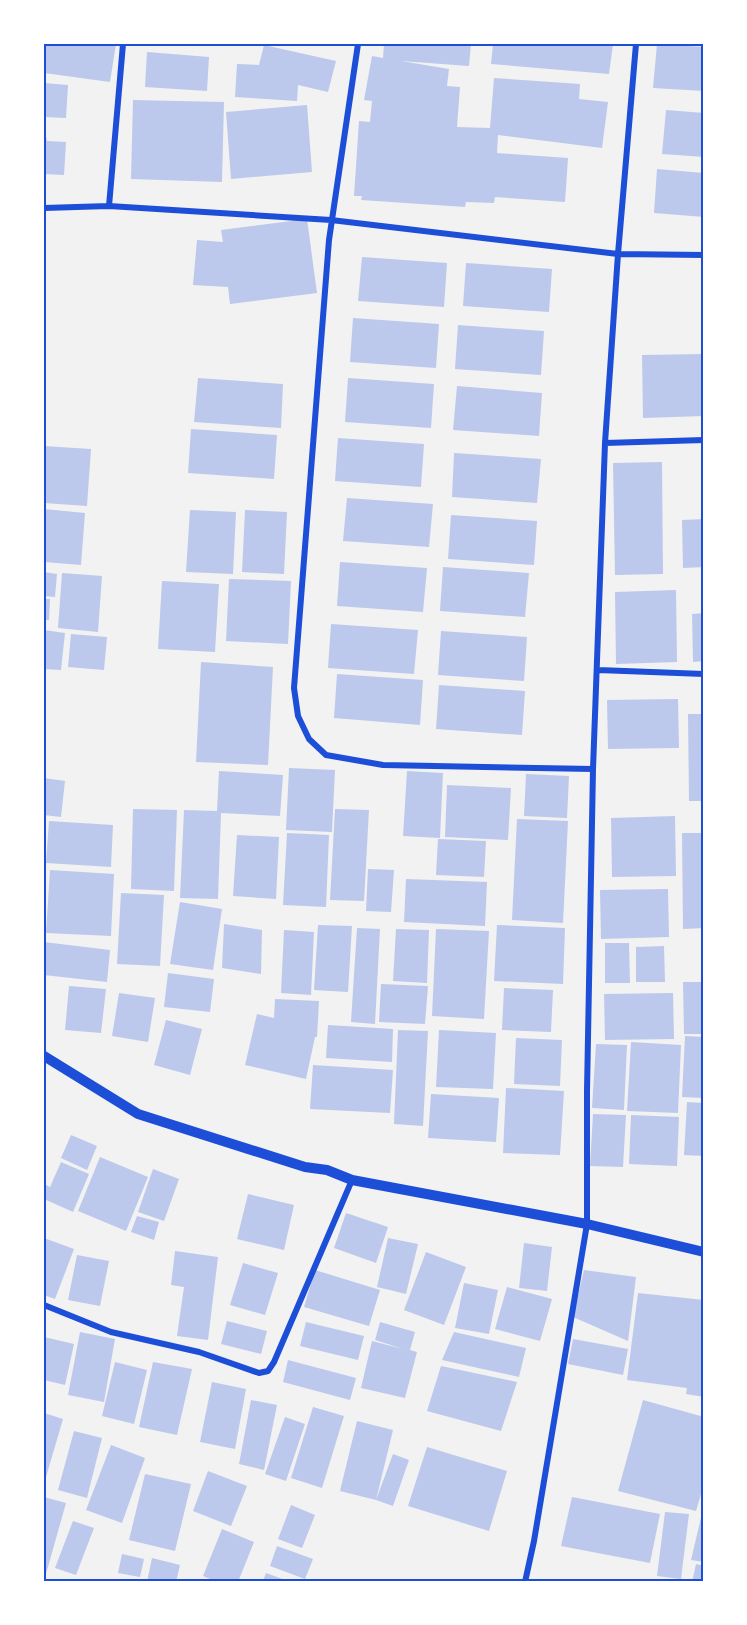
<svg xmlns="http://www.w3.org/2000/svg" width="747" height="1625" font-family="Rubik,sans-serif">
<style>
.building{fill:#bdc9ec}
.lines{fill:none;stroke-linecap:round;stroke-linejoin:round}
.minor{stroke:#1d4ed8;stroke-width:6}
.tertiary{stroke:#1d4ed8;stroke-width:10}
.neatline{fill:none;stroke:#1d4ed8;stroke-width:2}
</style>
<rect width="100%" height="100%" fill="#f2f2f2"/>
<path class="building" d="M44 44H116L110 82 44 73Z
M384 44H471L469 66 401 61 449 69 447 86 460 87 457 127 490 128 494 78 580 84 579 99 608 102 602 148 498 135 497 153 568 158 565 202 495 197 494 203 466 202 465 207 361 200 362 196H354L359 121 370 122 372 101 364 100 372 56 383 58Z
M493 44H613L609 74 491 64Z
M657 44 704 47V91L653 88Z
M264 45 336 61 328 92 298 85 297 101 235 97 237 64 259 65Z
M147 52 209 57 207 91 145 87Z
M44 83 68 85 66 118 44 117Z
M133 100 224 102 222 182 131 179Z
M307 105 312 172 231 179 226 112Z
M666 110 704 113V157L662 154Z
M44 127 47 141 66 142 64 175 44 174Z
M657 169 704 173V217L654 213Z
M307 219 317 293 230 304 228 287 193 285 197 240 223 242 221 230Z
M362 257 447 263 444 307 358 301Z
M466 263 552 269 549 312 463 306Z
M353 318 439 324 436 368 350 362Z
M458 325 544 331 541 375 455 369Z
M704 354V416L643 418 642 355Z
M198 378 283 384 281 428 194 422Z
M348 378 434 384 431 428 345 422Z
M457 386 542 393 539 436 453 430Z
M191 429 277 435 274 479 188 473Z
M338 438 424 444 421 487 335 481Z
M44 446 91 449 87 506 44 503Z
M454 453 541 459 537 503 452 497Z
M662 462 663 574 615 575 613 463Z
M347 498 433 504 429 547 343 541Z
M44 509 85 513 81 565 44 562Z
M190 510 236 512 233 574 186 572Z
M245 510 287 512 284 574 242 572Z
M451 515 537 521 534 565 448 559Z
M704 519V567L683 568 682 520Z
M340 562 427 568 423 612 337 606Z
M443 567 529 573 525 617 440 611Z
M44 572 57 574 55 597 44 596Z
M62 573 102 576 98 632 58 628Z
M229 579 291 581 288 644 226 641Z
M162 581 219 584 215 652 158 649Z
M676 590 677 662 616 664 615 592Z
M44 599H50L49 620H44Z
M704 613V661L693 662 692 614Z
M331 624 418 630 414 674 328 668Z
M44 630 65 633 61 670 44 669Z
M441 631 527 637 524 681 438 675Z
M71 634 107 637 104 670 68 667Z
M201 662 273 667 268 765 196 762Z
M337 674 423 680 420 725 334 718Z
M439 685 525 691 522 735 436 729Z
M678 699 679 748 608 749 607 700Z
M688 714H704V801H689Z
M289 768 335 770 332 832 286 830Z
M219 771 283 775 280 816 221 813 218 899 180 898 184 810 217 811Z
M407 771 443 773 440 838 403 836Z
M526 774 569 776 567 818 524 816Z
M44 778 65 781 61 817 44 815Z
M447 785 511 788 508 840 445 837Z
M133 809 177 810 174 891 131 889Z
M335 809 369 810 364 901 330 900Z
M675 816 676 876 612 877 611 818Z
M517 819 568 821 563 923 512 920Z
M49 821 113 825 111 867 46 863Z
M287 833 329 835 326 907 283 905Z
M682 833H704V928L683 929Z
M237 835 279 837 276 899 233 896Z
M438 839 486 841 484 877 436 875Z
M368 869 394 870 391 912 366 911Z
M50 870 114 874 111 936 46 933Z
M406 879 487 882 485 926 404 922Z
M668 889 669 937 601 939 600 890Z
M121 893 164 895 160 966 117 964Z
M180 902 222 909 213 970 170 964Z
M224 924 262 930 261 974 222 968Z
M318 925 352 926 348 992 314 990Z
M497 925 565 928 563 984 494 981Z
M357 928 380 929 375 1024 351 1022Z
M396 929 429 930 427 983 393 981Z
M436 929 489 931 484 1019 432 1016Z
M284 930 314 932 311 995 281 993Z
M44 942 110 950 107 982 44 975Z
M605 943H629L630 983H605Z
M664 946 665 982H636V947Z
M168 973 214 979 210 1012 164 1007Z
M683 982H704V1034H684Z
M381 984 428 986 425 1024 379 1022Z
M69 986 106 989 101 1033 65 1030Z
M504 988 553 990 551 1032 502 1030Z
M119 993 155 998 148 1042 112 1036Z
M673 993 674 1039 605 1040 604 994Z
M275 999 319 1001 317 1037H315L306 1079 245 1065 257 1014 274 1018Z
M166 1020 202 1029 190 1075 154 1065Z
M328 1025 393 1029 392 1062 326 1058Z
M398 1030 428 1031 423 1126 394 1124Z
M439 1030 496 1033 493 1089 436 1087Z
M685 1036 704 1037V1098L682 1097Z
M516 1038 562 1040 560 1086 514 1084Z
M631 1042 681 1045 678 1113 627 1111Z
M596 1044 627 1045 624 1110 592 1108Z
M313 1065 393 1070 390 1113 310 1109Z
M506 1088 564 1091 560 1155 503 1153Z
M431 1094 499 1098 496 1142 428 1138Z
M687 1102 704 1103V1156L684 1155Z
M593 1114 626 1115 623 1167 590 1166Z
M631 1115 679 1117 677 1166 629 1164Z
M71 1135 97 1146 87 1170 61 1158Z
M100 1157 148 1177 126 1231 78 1211Z
M61 1162 89 1174 73 1212 44 1199V1184L50 1187Z
M153 1169 179 1179 164 1221 138 1212Z
M248 1194 294 1205 284 1250 237 1239Z
M346 1213 388 1227 376 1263 334 1248Z
M137 1216 159 1222 154 1240 131 1232Z
M44 1238 74 1249 55 1299 44 1295Z
M388 1238 418 1244 406 1294 377 1287Z
M524 1243 552 1247 547 1291 519 1288Z
M175 1251 218 1257 208 1340 177 1336 184 1287 171 1285Z
M426 1252 466 1267 444 1325 404 1310Z
M77 1255 109 1261 100 1306 68 1300Z
M243 1263 278 1273 265 1315 230 1305Z
M315 1270 380 1290 369 1326 304 1307Z
M584 1270 636 1277 628 1341 573 1317Z
M464 1283 498 1290 489 1334 455 1328Z
M507 1287 552 1299 540 1341 495 1329Z
M638 1293 704 1300V1397L686 1394 687 1388 627 1380Z
M227 1321 267 1331 261 1354 221 1344Z
M306 1322 364 1336 358 1360 300 1346Z
M380 1322 415 1332 410 1350 417 1352 405 1398 361 1388 372 1341 403 1349 375 1340Z
M80 1332 115 1339 104 1402 68 1395Z
M454 1332 526 1348 519 1377 442 1360Z
M44 1337 74 1344 65 1385 44 1380Z
M573 1339 628 1349 623 1375 568 1364Z
M288 1360 356 1378 350 1400 283 1382Z
M115 1362 147 1370 134 1424 102 1416Z
M153 1362 192 1369 177 1435 139 1427Z
M441 1366 517 1382 501 1431 427 1411Z
M212 1382 246 1389 235 1449 200 1442Z
M251 1400 277 1405 264 1470 239 1464Z
M643 1400 704 1417V1484L696 1511 618 1491Z
M313 1407 344 1416 322 1488 291 1478Z
M44 1413 63 1419 46 1477 44 1476Z
M285 1417 305 1424 286 1481 265 1474Z
M357 1421 393 1430 376 1500 340 1491Z
M74 1431 102 1438 87 1498 58 1490Z
M111 1445 145 1458 122 1523 86 1510Z
M427 1447 507 1471 489 1531 408 1506Z
M393 1454 409 1460 393 1506 376 1500Z
M208 1471 247 1486 231 1526 193 1511Z
M145 1474 191 1484 175 1551 129 1540Z
M44 1497 66 1503 46 1574 44 1573Z
M572 1497 660 1514 650 1563 561 1546Z
M291 1505 315 1515 302 1548 278 1539Z
M703 1509H704V1562L691 1560Z
M665 1512 689 1514 681 1579 657 1576Z
M73 1521 94 1528 76 1575 55 1568Z
M222 1529 254 1542 238 1582H217L203 1576Z
M277 1546 313 1559 305 1579 270 1566Z
M122 1554 144 1559 140 1577 118 1573Z
M152 1558 180 1565 176 1582H147Z
M696 1564 704 1566V1582H692Z
M266 1573 288 1581V1582L263 1581Z"/>
<g class="lines">
<path class="minor" d="M358 44 329 240 294 688 298 716 309 739 326 755 383 765 593 769
M109 206 123 44
M44 208 109 206 331 220 618 254 704 255
M605 443 704 440
M598 670 704 674
M44 1305 111 1332 199 1352 259 1373 268 1371 274 1362 352 1180
M525 1582 534 1541 587 1224V1091L593 769 605 443 618 254 636 44"/>
<path class="tertiary" d="M44 1056 138 1114 305 1167 327 1170 352 1180 587 1224 704 1252"/>
</g>
<rect width="747" height="1625" fill="none" stroke="#ffffff" stroke-width="90"/>
<rect x="45" y="45" width="657" height="1535" class="neatline"/>
</svg>
